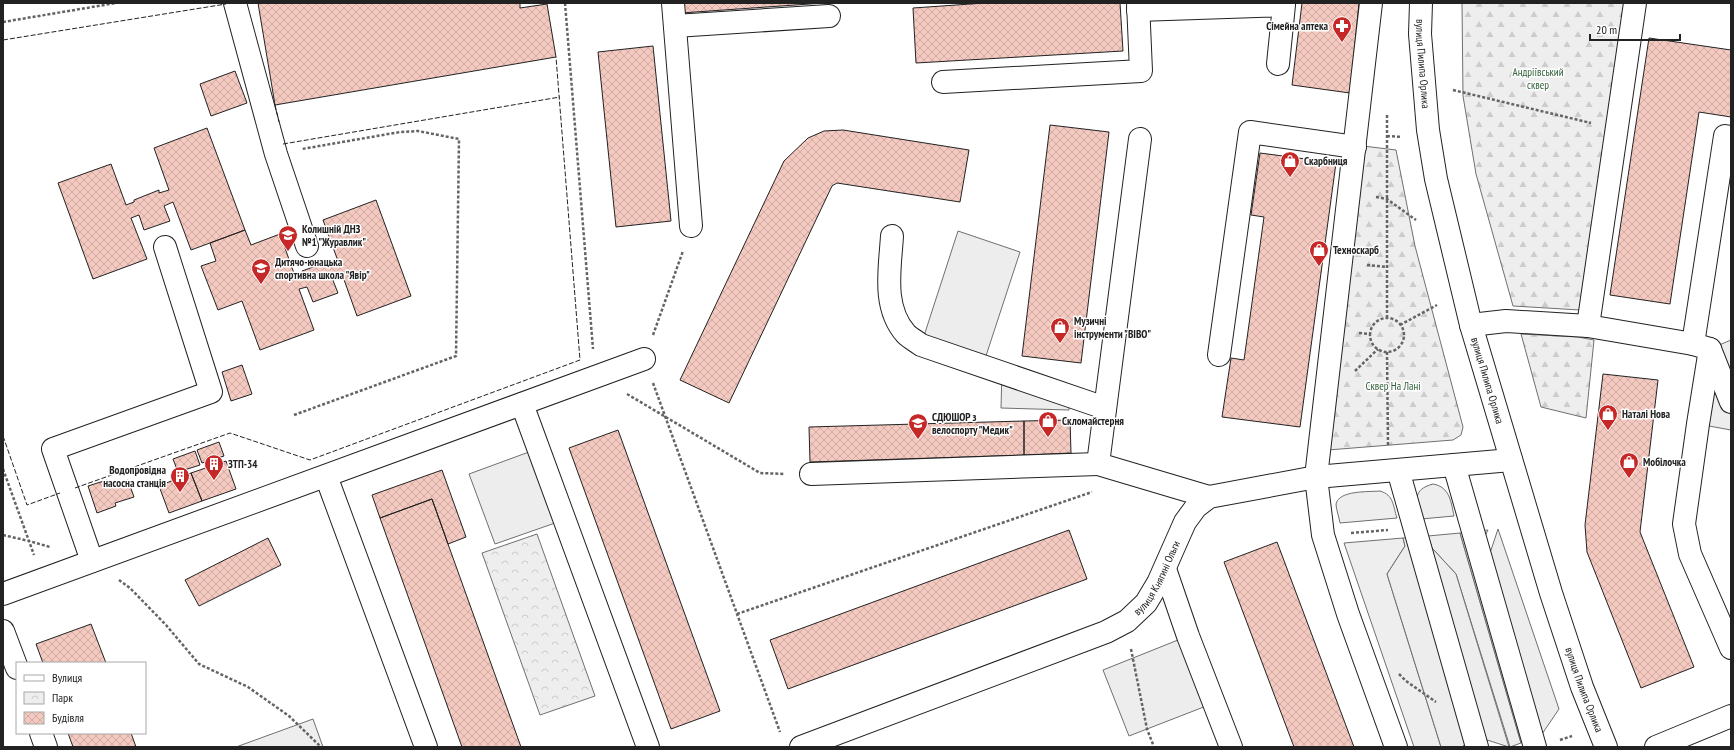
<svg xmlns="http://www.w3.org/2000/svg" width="1734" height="750" font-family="'PT Sans Narrow',sans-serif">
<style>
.green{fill:#eee;stroke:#6f6f6f}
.forest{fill:url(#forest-firs);stroke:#6f6f6f}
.park{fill:url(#park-crowns);stroke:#6f6f6f}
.parking{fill:#ededed;stroke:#6f6f6f}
.building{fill:url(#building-cross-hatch);stroke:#222}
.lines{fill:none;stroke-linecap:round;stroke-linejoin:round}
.minor-casing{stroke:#222;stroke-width:24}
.major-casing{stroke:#222;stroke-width:24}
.path{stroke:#646464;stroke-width:2.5;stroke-dasharray:3 2;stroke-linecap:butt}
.minor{stroke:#fff;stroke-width:22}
.major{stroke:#fff;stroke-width:22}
.fence{stroke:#222;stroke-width:1;stroke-dasharray:5 2;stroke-linecap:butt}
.labels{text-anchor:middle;stroke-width:3;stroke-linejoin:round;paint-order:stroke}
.poi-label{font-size:11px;font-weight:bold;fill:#222;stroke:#fff;text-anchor:start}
.street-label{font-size:11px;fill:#222;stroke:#fff}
.park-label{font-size:11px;fill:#2f5e38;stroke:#fff}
</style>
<defs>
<pattern id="forest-firs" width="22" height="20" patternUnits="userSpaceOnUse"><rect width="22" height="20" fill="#eee"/><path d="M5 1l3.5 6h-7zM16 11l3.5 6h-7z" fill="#ccc"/></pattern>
<pattern id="park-crowns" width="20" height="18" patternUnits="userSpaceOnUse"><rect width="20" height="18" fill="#eee"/><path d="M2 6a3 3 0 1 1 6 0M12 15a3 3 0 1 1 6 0" fill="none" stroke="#ccc"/></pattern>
<pattern id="building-cross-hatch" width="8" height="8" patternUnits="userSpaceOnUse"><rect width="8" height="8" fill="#f3c9c0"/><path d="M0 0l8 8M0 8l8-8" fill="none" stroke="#d0aca5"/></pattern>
</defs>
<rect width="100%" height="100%" fill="#fff"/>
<path class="green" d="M1433 484C1450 487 1451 502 1454 516L1421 519C1417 501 1411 490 1433 484Z
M1380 491C1394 495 1393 506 1397 518L1340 523C1339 517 1336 509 1336 504 1339 490 1369 492 1380 491Z
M1460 533 1521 743 1510 747 1456 574 1432 548 1428 536Z
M1403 538 1405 546 1387 574 1441 747H1414L1344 543Z
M313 719 323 747H236Z"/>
<path class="forest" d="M1462 3H1624L1580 310 1513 306 1476 174 1463 96Z
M1363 146 1396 150 1415 246 1463 427 1461 435 1453 440 1328 450Z
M1521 334 1578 337 1594 340 1586 418 1541 407Z"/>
<path class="park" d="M537 534 595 696 540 715 482 553Z"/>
<path class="parking" d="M958 231 1020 252 983 365 921 345Z
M1731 340V430L1698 424 1710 349Z
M1002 371 1069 395V410L1001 408Z
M529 452 555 523 495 544 469 474Z
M1498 529 1559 709 1540 737 1521 743 1460 533 1488 530 1484 538 1489 556Z
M1428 536 1432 548 1456 574 1509 747 1484 739 1464 745 1462 747H1441L1387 574 1405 546 1403 538Z
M1188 636 1214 703 1129 736 1103 670Z"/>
<path class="building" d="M258 3H520V8L547 4 556 57 275 105Z
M680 3H824L681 13Z
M985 3H1120L1123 51 916 63 913 8Z
M1302 3H1359L1350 93 1292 85Z
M1649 38 1731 50V117L1699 112 1670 304 1610 295Z
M653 46 671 221 616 227 598 52Z
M235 71 247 103 211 116 200 84Z
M1050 125 1109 132 1081 363 1022 356Z
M207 128 245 230 191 250 173 202 164 206 170 221 144 230 139 215 131 218 147 259 93 279 58 183 111 164 126 205 134 202V200L159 190V193L169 190 154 148Z
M843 130 969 150 960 202 837 183 832 186 729 403 680 380 784 161 808 138 824 131Z
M1260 153 1336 163 1300 427 1222 417 1231 358 1244 360 1264 217 1251 215Z
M376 200 411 296 357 316 342 274 332 278 338 293 313 302 307 287 299 289 314 330 260 350 242 301 218 310 201 266 216 261 210 243 245 230 251 245 280 234 295 276 303 274 302 271 327 262 328 265 338 261 323 220Z
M242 365 252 394 231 401 222 372Z
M1603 374 1658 380 1640 532 1694 667 1641 688 1587 552 1585 525Z
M1070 420 1071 453 1024 455V421Z
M1024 421V455L810 462 809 427Z
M618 430 720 711 671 729 569 448Z
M219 442 224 456 202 463 197 450Z
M195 451 200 465 178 472 173 459Z
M226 461 236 489 202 501 191 473Z
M442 470 466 537 448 544 432 499 380 518 372 495Z
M191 473 202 501 169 513 159 486Z
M107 480 109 486 128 480 134 497 115 503 116 506 97 513 88 486Z
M432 499 448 544 521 747H462L380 518Z
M1069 530 1087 579 788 689 770 640Z
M268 538 281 565 199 606 185 580Z
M1277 542 1354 747H1294L1224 562Z
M91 624 106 663H43L36 644Z
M68 733H131L136 747H73Z"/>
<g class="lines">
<defs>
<g id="minor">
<path d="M235 3 276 154 307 246"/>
<path d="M673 3 691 226"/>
<path d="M1371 3 1316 477 1323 535 1348 614 1396 747"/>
<path d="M1138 10 1284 5 1278 64"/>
<path d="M675 26 829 16"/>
<path d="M943 82 1141 71 1138 3"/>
<path d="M1731 137 1725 136 1693 344 1710 349 1698 424 1684 524 1690 554 1731 648"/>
<path d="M1140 139 1098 464 1209 497"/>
<path d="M892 236C890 269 882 307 906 334 910 338 916 341 921 345L1105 408"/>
<path d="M1471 325 1506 321 1588 326 1693 344"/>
<path d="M1588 326 1635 3"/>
<path d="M1710 349 1731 402"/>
<path d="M1219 355 1250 132 1355 147"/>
<path d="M522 404 648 747"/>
<path d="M1454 465 1535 747"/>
<path d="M1398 470 1477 747"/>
<path d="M811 474 1098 464"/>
<path d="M326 476 426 747"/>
<path d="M92 561 53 449 211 392 165 247"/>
<path d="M1165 569 1188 636 1231 747"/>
<path d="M3 594 644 359"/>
<path d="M3 631 17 668"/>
<path d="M41 733 46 747"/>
<path id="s1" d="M801 747 1106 632 1127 621 1146 603 1158 583 1185 522 1196 507 1209 497 1316 477 1511 460"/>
<path d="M1656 747 1731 716"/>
</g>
<g id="major">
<path id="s2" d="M1421 3 1420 34 1428 130 1436 179 1471 325 1551 593 1582 687 1606 747"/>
</g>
</defs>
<use href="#minor" class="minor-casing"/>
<use href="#major" class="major-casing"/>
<path class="path" d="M565 3 593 349
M3 22 116 3
M1453 90 1591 123
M1387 115V319
M1387 136 1402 137
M1376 197 1387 199 1416 220
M1367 265 1387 267
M1370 335a17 17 0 1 1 34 0a17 17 0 1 1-34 0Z
M1400 325 1437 305
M1359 333 1370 334
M653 335 683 251
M1387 352 1388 445
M1355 371 1378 349
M653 383 780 732
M627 394 760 473 785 474
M294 415 456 356 459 139 418 131 400 132 302 149
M3 469 34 555
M1351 533 1388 530
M3 535 29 541 50 547
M119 580 130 588 166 625 199 664 248 687 289 716 321 747
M737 614 1092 492
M1131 649 1147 729 1154 747
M1399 674 1406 681 1436 702
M1560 740 1572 736"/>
<use href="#minor" class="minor"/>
<use href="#major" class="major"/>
<path class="fence" d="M3 40 226 4
M275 105 279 122
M283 144 560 97
M3 436 27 505 60 493
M75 488 230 433 310 460 580 360 556 57"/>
</g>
<defs>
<symbol id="pharmacy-pin" viewBox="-11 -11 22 30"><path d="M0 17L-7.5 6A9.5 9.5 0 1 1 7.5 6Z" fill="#c62828" stroke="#fff"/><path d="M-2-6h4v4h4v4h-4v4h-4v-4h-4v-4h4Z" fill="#fff"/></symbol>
<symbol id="shop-pin" viewBox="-11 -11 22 30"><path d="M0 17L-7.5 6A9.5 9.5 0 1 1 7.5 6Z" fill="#c62828" stroke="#fff"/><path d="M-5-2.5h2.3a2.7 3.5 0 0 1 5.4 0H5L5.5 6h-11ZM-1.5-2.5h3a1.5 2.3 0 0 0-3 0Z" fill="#fff"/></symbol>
<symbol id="school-pin" viewBox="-11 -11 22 30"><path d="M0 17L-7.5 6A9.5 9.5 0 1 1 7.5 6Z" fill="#c62828" stroke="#fff"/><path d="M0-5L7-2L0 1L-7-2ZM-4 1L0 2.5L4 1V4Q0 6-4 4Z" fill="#fff"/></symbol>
<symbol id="building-pin" viewBox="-11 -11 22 30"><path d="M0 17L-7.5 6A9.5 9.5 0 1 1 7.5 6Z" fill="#c62828" stroke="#fff"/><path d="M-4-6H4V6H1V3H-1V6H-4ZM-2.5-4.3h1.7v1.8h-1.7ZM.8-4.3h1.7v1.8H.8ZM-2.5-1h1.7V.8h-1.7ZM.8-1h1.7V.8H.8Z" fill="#fff"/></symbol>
</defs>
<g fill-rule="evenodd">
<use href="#pharmacy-pin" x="1331" y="15" width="22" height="30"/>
<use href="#shop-pin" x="1279" y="150" width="22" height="30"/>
<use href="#school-pin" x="277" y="224" width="22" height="30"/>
<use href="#shop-pin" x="1308" y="239" width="22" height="30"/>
<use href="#school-pin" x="250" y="257" width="22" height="30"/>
<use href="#shop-pin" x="1049" y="316" width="22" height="30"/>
<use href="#shop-pin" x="1597" y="403" width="22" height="30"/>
<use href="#shop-pin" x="1037" y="410" width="22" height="30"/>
<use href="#school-pin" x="907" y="412" width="22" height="30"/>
<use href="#shop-pin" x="1618" y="451" width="22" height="30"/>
<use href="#building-pin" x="203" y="453" width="22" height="30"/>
<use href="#building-pin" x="169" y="465" width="22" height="30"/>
</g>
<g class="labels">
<g class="poi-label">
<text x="1328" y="30" text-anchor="end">Сімейна аптека</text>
<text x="1304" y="165">Скарбниця</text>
<text x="302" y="233">Колишній ДНЗ<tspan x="302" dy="13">№1 "Журавлик"</tspan></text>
<text x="1333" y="254">Техноскарб</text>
<text x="275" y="266">Дитячо-юнацька<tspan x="275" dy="13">спортивна школа "Явір"</tspan></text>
<text x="1074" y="325">Музичні<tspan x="1074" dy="13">інструменти "ВІВО"</tspan></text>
<text x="1622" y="418">Наталі Нова</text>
<text x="932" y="421">СДЮШОР з<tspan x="932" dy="13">велоспорту "Медик"</tspan></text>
<text x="1062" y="425">Скломайстерня</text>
<text x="1643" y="466">Мобілочка</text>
<text x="228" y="468">ЗТП-34</text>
<text x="166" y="474" text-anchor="end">Водопровідна<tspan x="166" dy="13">насосна станція</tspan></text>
</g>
<g class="street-label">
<text dy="4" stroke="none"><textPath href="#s2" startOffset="61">вулиця Пилипа Орлика</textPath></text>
<text dy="4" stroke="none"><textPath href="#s2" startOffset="385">вулиця Пилипа Орлика</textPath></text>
<text dy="4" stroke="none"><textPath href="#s1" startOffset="403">вулиця Княгині Ольги</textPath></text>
<text dy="4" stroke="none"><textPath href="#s2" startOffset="709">вулиця Пилипа Орлика</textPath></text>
</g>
<g class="park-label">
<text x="1538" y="76">Андріївський<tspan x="1538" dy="13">сквер</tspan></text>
<text x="1393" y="390">Сквер На Лані</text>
</g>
</g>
<rect width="1734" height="750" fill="none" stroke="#222222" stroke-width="8"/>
<rect x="16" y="662" width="130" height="72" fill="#ffffff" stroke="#a7a7a7"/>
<rect x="24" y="675" width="20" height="6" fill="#ffffff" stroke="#a7a7a7"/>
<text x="52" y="682" font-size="12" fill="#222222">Вулиця</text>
<rect x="24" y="692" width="20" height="12" fill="url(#park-crowns)" stroke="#a7a7a7"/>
<text x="52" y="702" font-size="12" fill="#222222">Парк</text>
<rect x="24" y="712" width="20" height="12" fill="url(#building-cross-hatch)" stroke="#a7a7a7"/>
<text x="52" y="722" font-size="12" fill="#222222">Будівля</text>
<path d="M1590 34v6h90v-6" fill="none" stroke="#222222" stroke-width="2"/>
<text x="1596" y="34" font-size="12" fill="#222222" stroke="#ffffff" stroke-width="3" paint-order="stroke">20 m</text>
</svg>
